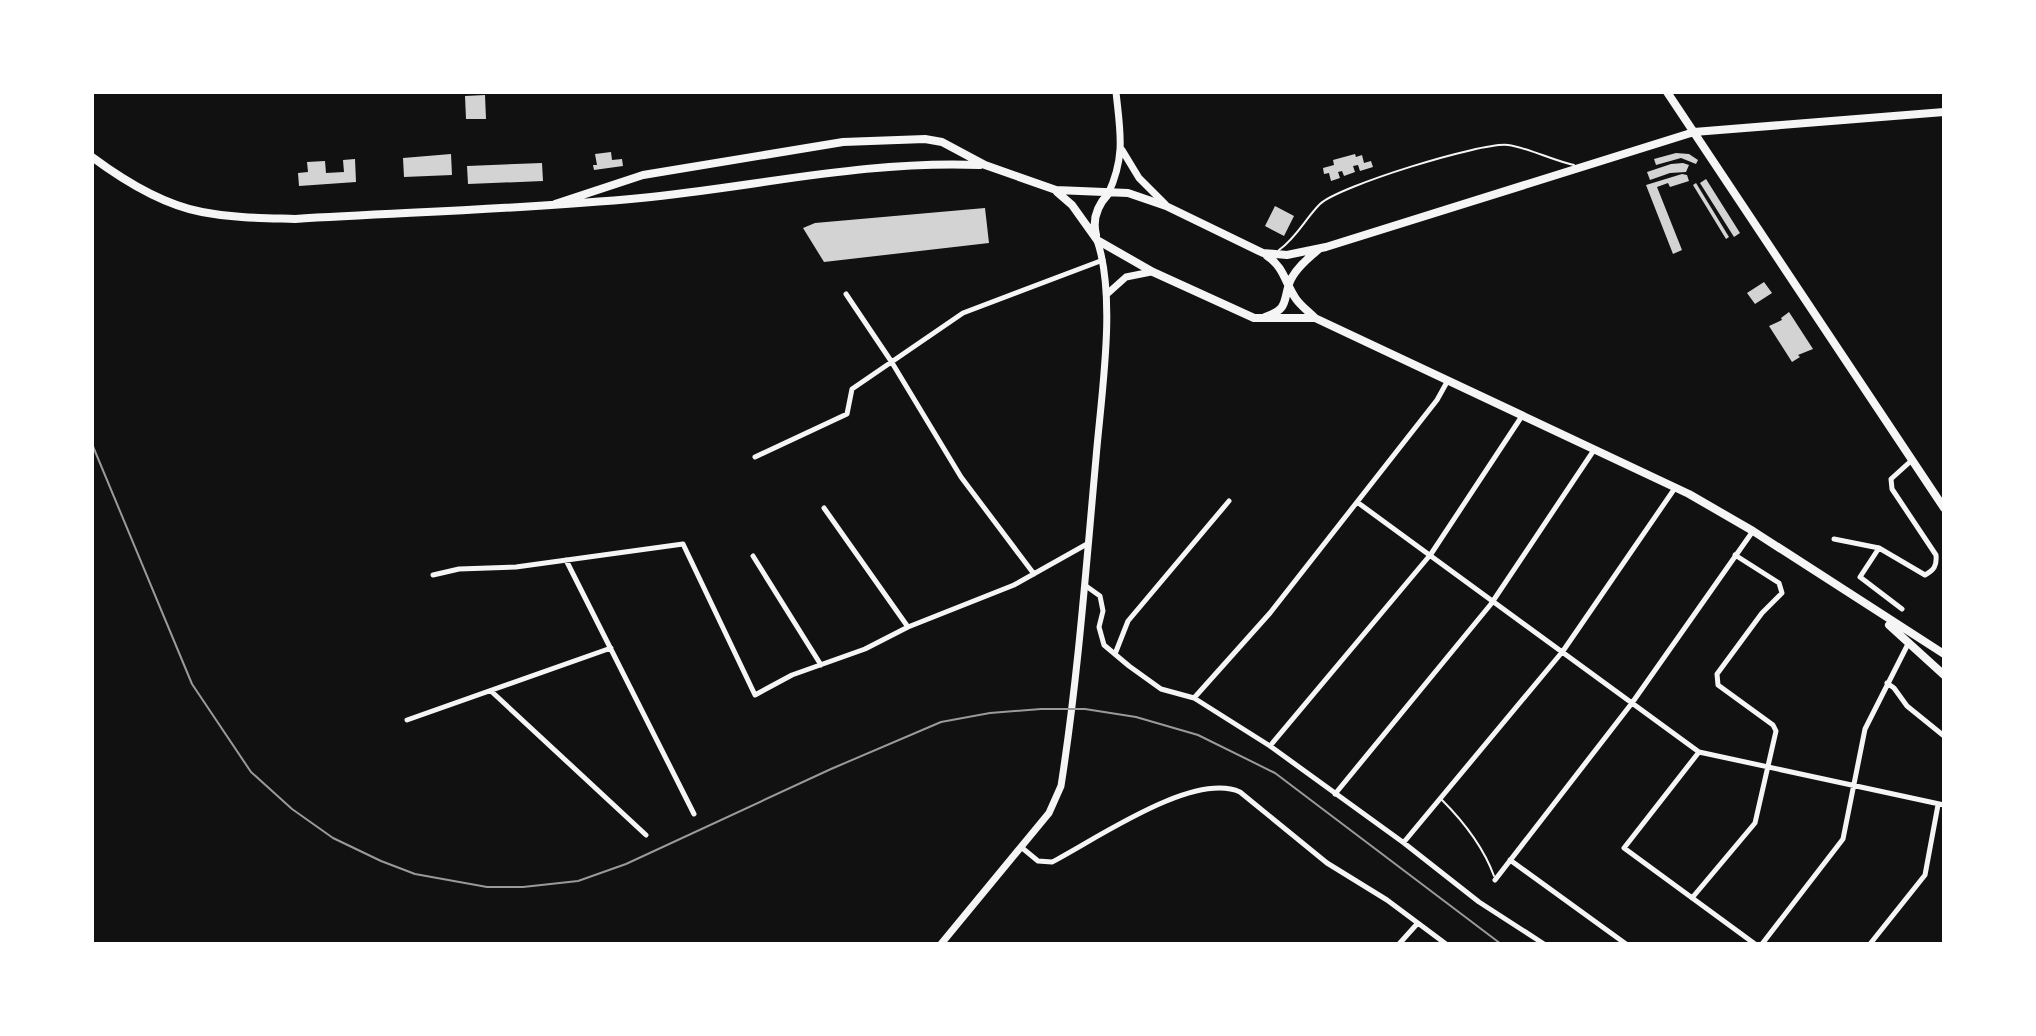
<svg xmlns="http://www.w3.org/2000/svg" width="2036" height="1036" font-family="'PT Sans Narrow',sans-serif">
<style>
.building{fill:#d3d3d3}
.lines{fill:none;stroke-linecap:round;stroke-linejoin:round}
.service{stroke:#f5f5f5;stroke-width:2}
.minor{stroke:#f5f5f5;stroke-width:5}
.secondary{stroke:#f5f5f5;stroke-width:7}
.primary{stroke:#f5f5f5;stroke-width:8}
.rail{stroke:#9a9a9a;stroke-width:2}
</style>
<rect width="100%" height="100%" fill="#111"/>
<path class="building" d="M485 95 486 119H466L465 96Z
M611 152 612 160 622 159 623 166 594 170 593 165H597L595 154Z
M1676 153 1689 154 1698 160 1696 164 1681 158 1656 165 1654 159Z
M451 154 452 175 404 177 403 158Z
M1355 154 1356 157 1362 155 1364 163 1371 161 1373 167 1360 171 1358 165 1353 166 1355 172 1344 176 1342 171 1338 172 1340 178 1331 181 1329 173 1324 174 1323 168 1334 165 1333 160Z
M355 159 356 182 299 186 298 173 308 172 307 162 325 161 326 173 344 172 343 160Z
M542 163 543 181 468 184 467 166Z
M1683 163 1689 165 1686 172 1670 173 1650 180 1647 172 1671 164Z
M1682 174 1687 175 1689 181 1670 187 1668 183 1657 187 1682 250 1673 254 1646 185Z
M1706 179 1740 233 1734 237 1700 183Z
M1696 183 1729 237 1726 239 1693 185Z
M1275 206 1294 216 1284 236 1265 226Z
M985 208 989 243 824 262 803 228 815 223Z
M1764 282 1772 293 1755 304 1747 293Z
M1789 312 1813 349 1798 355 1800 357 1792 362 1769 326 1782 320 1781 318Z"/>
<g class="lines">
<path class="service" d="M1279 250C1297 237 1305 219 1320 204 1339 186 1481 142 1508 145 1526 147 1554 161 1574 165
M1442 800C1464 822 1483 846 1494 876"/>
<path class="minor" d="M846 294 891 361 961 477 1034 574
M755 457 847 414 852 389 963 313 1103 260
M1357 502 1699 752 1944 805
M824 508 908 627
M1834 539 1879 548 1925 575C1934 570 1937 566 1936 555L1892 489 1891 479 1912 460
M1879 548 1860 577 1902 609
M753 556 821 665
M566 560 694 814
M433 575 459 569 516 567 683 544 755 695 792 675 865 649 908 627 1014 585 1087 544
M1086 586 1100 596 1103 611 1099 627 1104 645 1129 666 1161 689 1194 698 1270 746 1404 843 1479 902 1544 944
M1115 654 1128 621 1229 501
M1887 683 1894 688 1907 706 1944 736
M491 691 646 835
M1194 698 1270 613 1437 400 1447 382
M407 720 611 648
M1270 746 1431 554 1522 416
M1699 752 1624 848 1755 944
M1335 794 1491 604 1594 450
M1404 842 1563 651 1675 488
M1021 847 1038 861 1052 862C1095 840 1193 771 1240 792L1327 863 1387 900 1446 944
M1510 860 1626 944
M1495 880 1632 703 1753 531
M1692 898 1755 823 1776 731 1773 725 1718 685 1717 674 1762 613 1782 593 1779 583 1735 555
M1399 944 1417 924
M1762 944 1843 839 1865 729 1909 642
M1870 944 1925 875 1938 805"/>
<path class="secondary" d="M1122 150 1139 178 1165 204
M1108 194C1126 156 1120 131 1116 92
M1107 294 1126 277 1151 272
M941 944 1049 813 1061 786C1078 677 1086 568 1096 458 1101 396 1117 298 1097 240"/>
<path class="primary" d="M1667 92 1944 508
M92 157C123 180 164 205 202 212 233 218 264 218 295 219 410 212 526 209 641 198 754 187 866 160 980 165
M1057 192 1072 205 1097 240 1153 272 1254 318H1315
M555 204 643 175 843 142 925 139 942 142 985 165 1056 190 1128 193 1166 206 1263 253 1287 255 1326 247 1694 132 1944 112
M1096 235C1092 219 1097 206 1108 194
M1267 256C1284 267 1285 283 1296 299 1301 306 1309 312 1315 318L1689 494 1753 531 1944 654
M1265 317C1288 309 1283 303 1289 284 1293 271 1308 258 1318 250
M1889 625 1944 675"/>
<path class="rail" d="M92 444 192 684 251 772 292 809 333 838 381 861 415 874 487 887H523L578 881 626 864 831 769 941 722 990 713 1041 709H1085L1136 717 1198 735 1275 773 1501 944"/>
</g>
<rect width="2036" height="1036" fill="none" stroke="#ffffff" stroke-width="188"/>
</svg>
